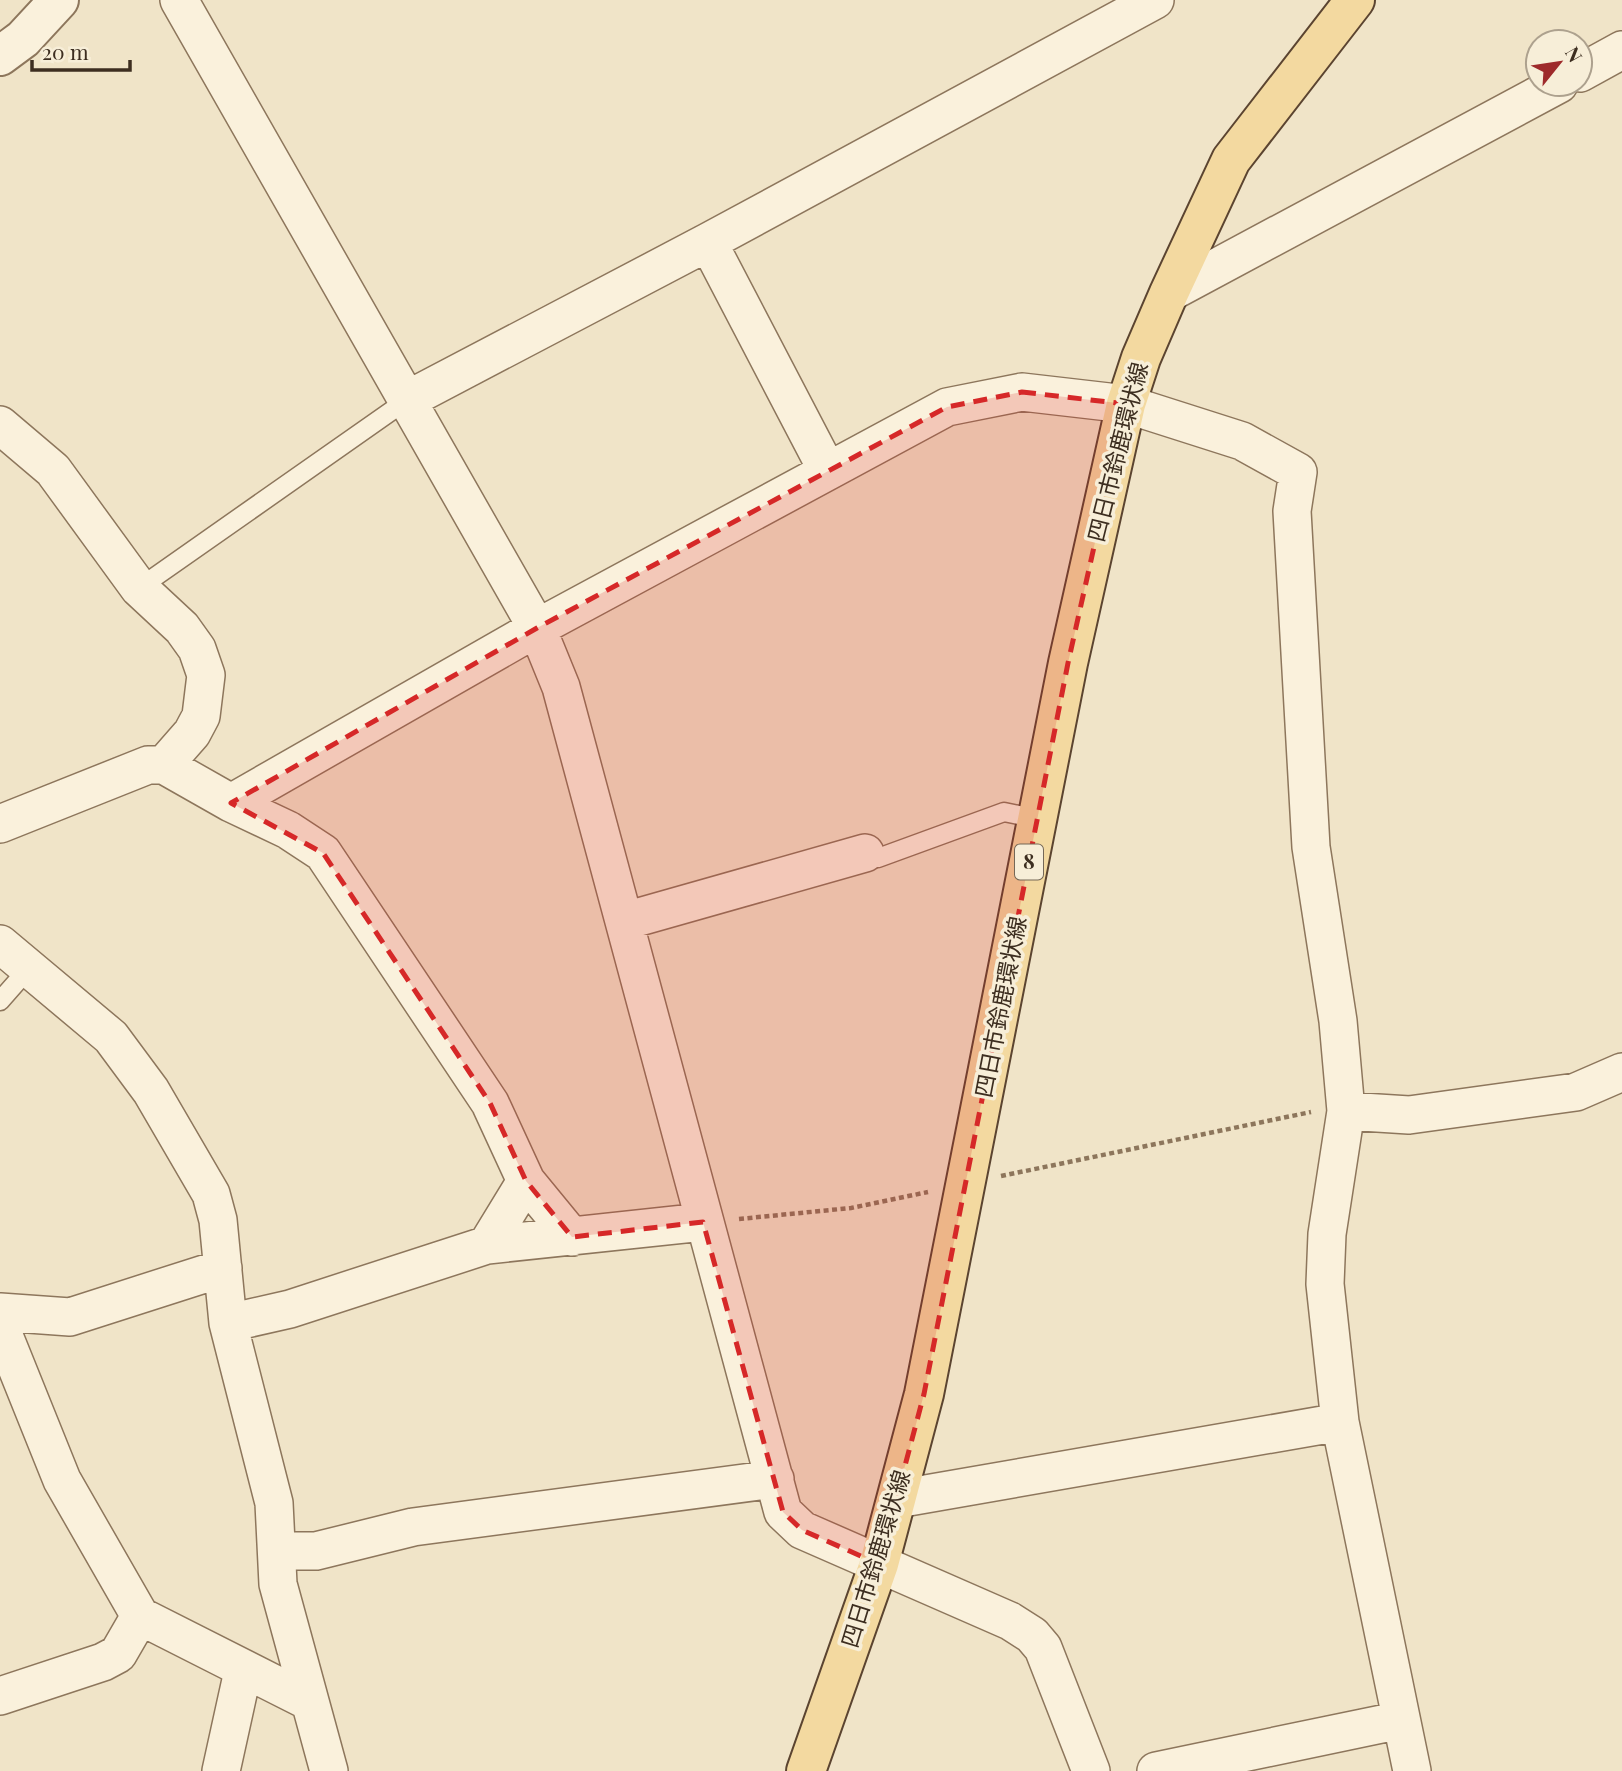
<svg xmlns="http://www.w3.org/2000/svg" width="1622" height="1771" font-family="'Playfair Display','Noto Sans JP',serif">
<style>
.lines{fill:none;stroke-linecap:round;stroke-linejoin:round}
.service-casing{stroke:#8d765c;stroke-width:21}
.minor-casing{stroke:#8d765c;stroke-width:40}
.tertiary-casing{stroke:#8d765c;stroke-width:42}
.primary-casing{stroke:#5b4430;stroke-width:42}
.path{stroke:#8d765c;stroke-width:4.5;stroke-dasharray:5 3.5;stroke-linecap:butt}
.service{stroke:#faf1dc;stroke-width:18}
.minor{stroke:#faf1dc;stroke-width:37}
.tertiary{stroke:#faf1dc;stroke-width:38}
.primary{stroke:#f3d9a0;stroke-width:38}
.marked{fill:#d62828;fill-opacity:0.2;stroke:#d62828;stroke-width:5;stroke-dasharray:14 9;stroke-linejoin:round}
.labels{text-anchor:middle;stroke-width:7;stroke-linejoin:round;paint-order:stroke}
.shield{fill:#f7eed8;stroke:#756857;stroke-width:2}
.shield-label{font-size:21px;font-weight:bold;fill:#3d2e20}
.street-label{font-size:23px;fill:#3d2e20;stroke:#f7eed8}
</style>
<rect width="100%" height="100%" fill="#f0e4c8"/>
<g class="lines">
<defs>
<path id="service" d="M139 588 407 400
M865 853 878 858 1004 812 1038 819
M0 1001 29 968"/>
<path id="minor" d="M179 0 537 628 561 687 783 1512 802 1530 1010 1621 1032 1635 1043 1648 1091 1771
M1580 73 1622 50
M708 242 827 470
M1169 293 1559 84
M407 400 708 242 1155 0
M0 425 53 470 139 588 182 628 197 649 206 675 201 716 192 733 164 765 231 803 537 628 947 407 1022 392 1126 404 1242 441 1298 472 1292 511 1311 847 1338 1021 1346 1111 1327 1234 1325 1284 1340 1422 1412 1771
M231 803 288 830 323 853 490 1103 526 1181 572 1237
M0 824 148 765H164
M625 921 865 853
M0 944 111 1037 151 1091 211 1194 218 1220 228 1323 274 1503 278 1584 329 1771
M1346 1111 1409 1115 1576 1092 1622 1072
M487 1245 526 1181
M0 1312 70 1317 223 1268
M228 1323 290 1309 487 1245 703 1222
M0 1326 62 1480 140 1616 308 1701
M897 1499 1340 1422
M278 1551H316L413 1527 775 1479
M0 1696 103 1662 118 1654 140 1616
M221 1771 243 1671
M1156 1771 1401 1720"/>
<path id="tertiary" d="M0 56 23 39 59 0"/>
<path id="primary" d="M806 1771 879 1564 924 1394 1068 663 1126 404 1141 358 1169 293 1231 160 1355 0"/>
</defs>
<use href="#service" class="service-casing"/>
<use href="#minor" class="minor-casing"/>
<use href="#tertiary" class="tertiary-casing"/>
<use href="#primary" class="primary-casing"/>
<path class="path" d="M1001 1176 1311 1112
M739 1219 851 1208 928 1192"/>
<use href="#service" class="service"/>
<use href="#minor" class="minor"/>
<use href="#tertiary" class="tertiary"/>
<use href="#primary" class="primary"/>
</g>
<path class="marked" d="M1022 392 1126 404 1068 663 924 1394 879 1564 802 1530 783 1512 703 1222 572 1237 526 1181 490 1103 323 853 231 803 537 628 947 407Z"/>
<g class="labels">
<rect class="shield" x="1015" y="844.5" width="28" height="35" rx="5"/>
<g class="shield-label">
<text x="1029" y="869">8</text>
</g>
<g class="street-label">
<text transform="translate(1118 452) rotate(-76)" y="8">四日市鈴鹿環状線</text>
<text transform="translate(1001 1007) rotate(-79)" y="8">四日市鈴鹿環状線</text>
<text transform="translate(876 1559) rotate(-73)" y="8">四日市鈴鹿環状線</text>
</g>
</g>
<g transform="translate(1559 63) rotate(60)"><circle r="33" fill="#f7eed8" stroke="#ada18e" stroke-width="2"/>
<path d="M0-5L12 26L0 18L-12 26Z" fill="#9e2a2b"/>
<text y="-10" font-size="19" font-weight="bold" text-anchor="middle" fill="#3d2e20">N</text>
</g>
<path d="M32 60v10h98v-10" fill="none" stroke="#3d2e20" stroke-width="3.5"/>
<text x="42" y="60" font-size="21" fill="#3d2e20" stroke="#f7eed8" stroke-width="5" paint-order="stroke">20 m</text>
</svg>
